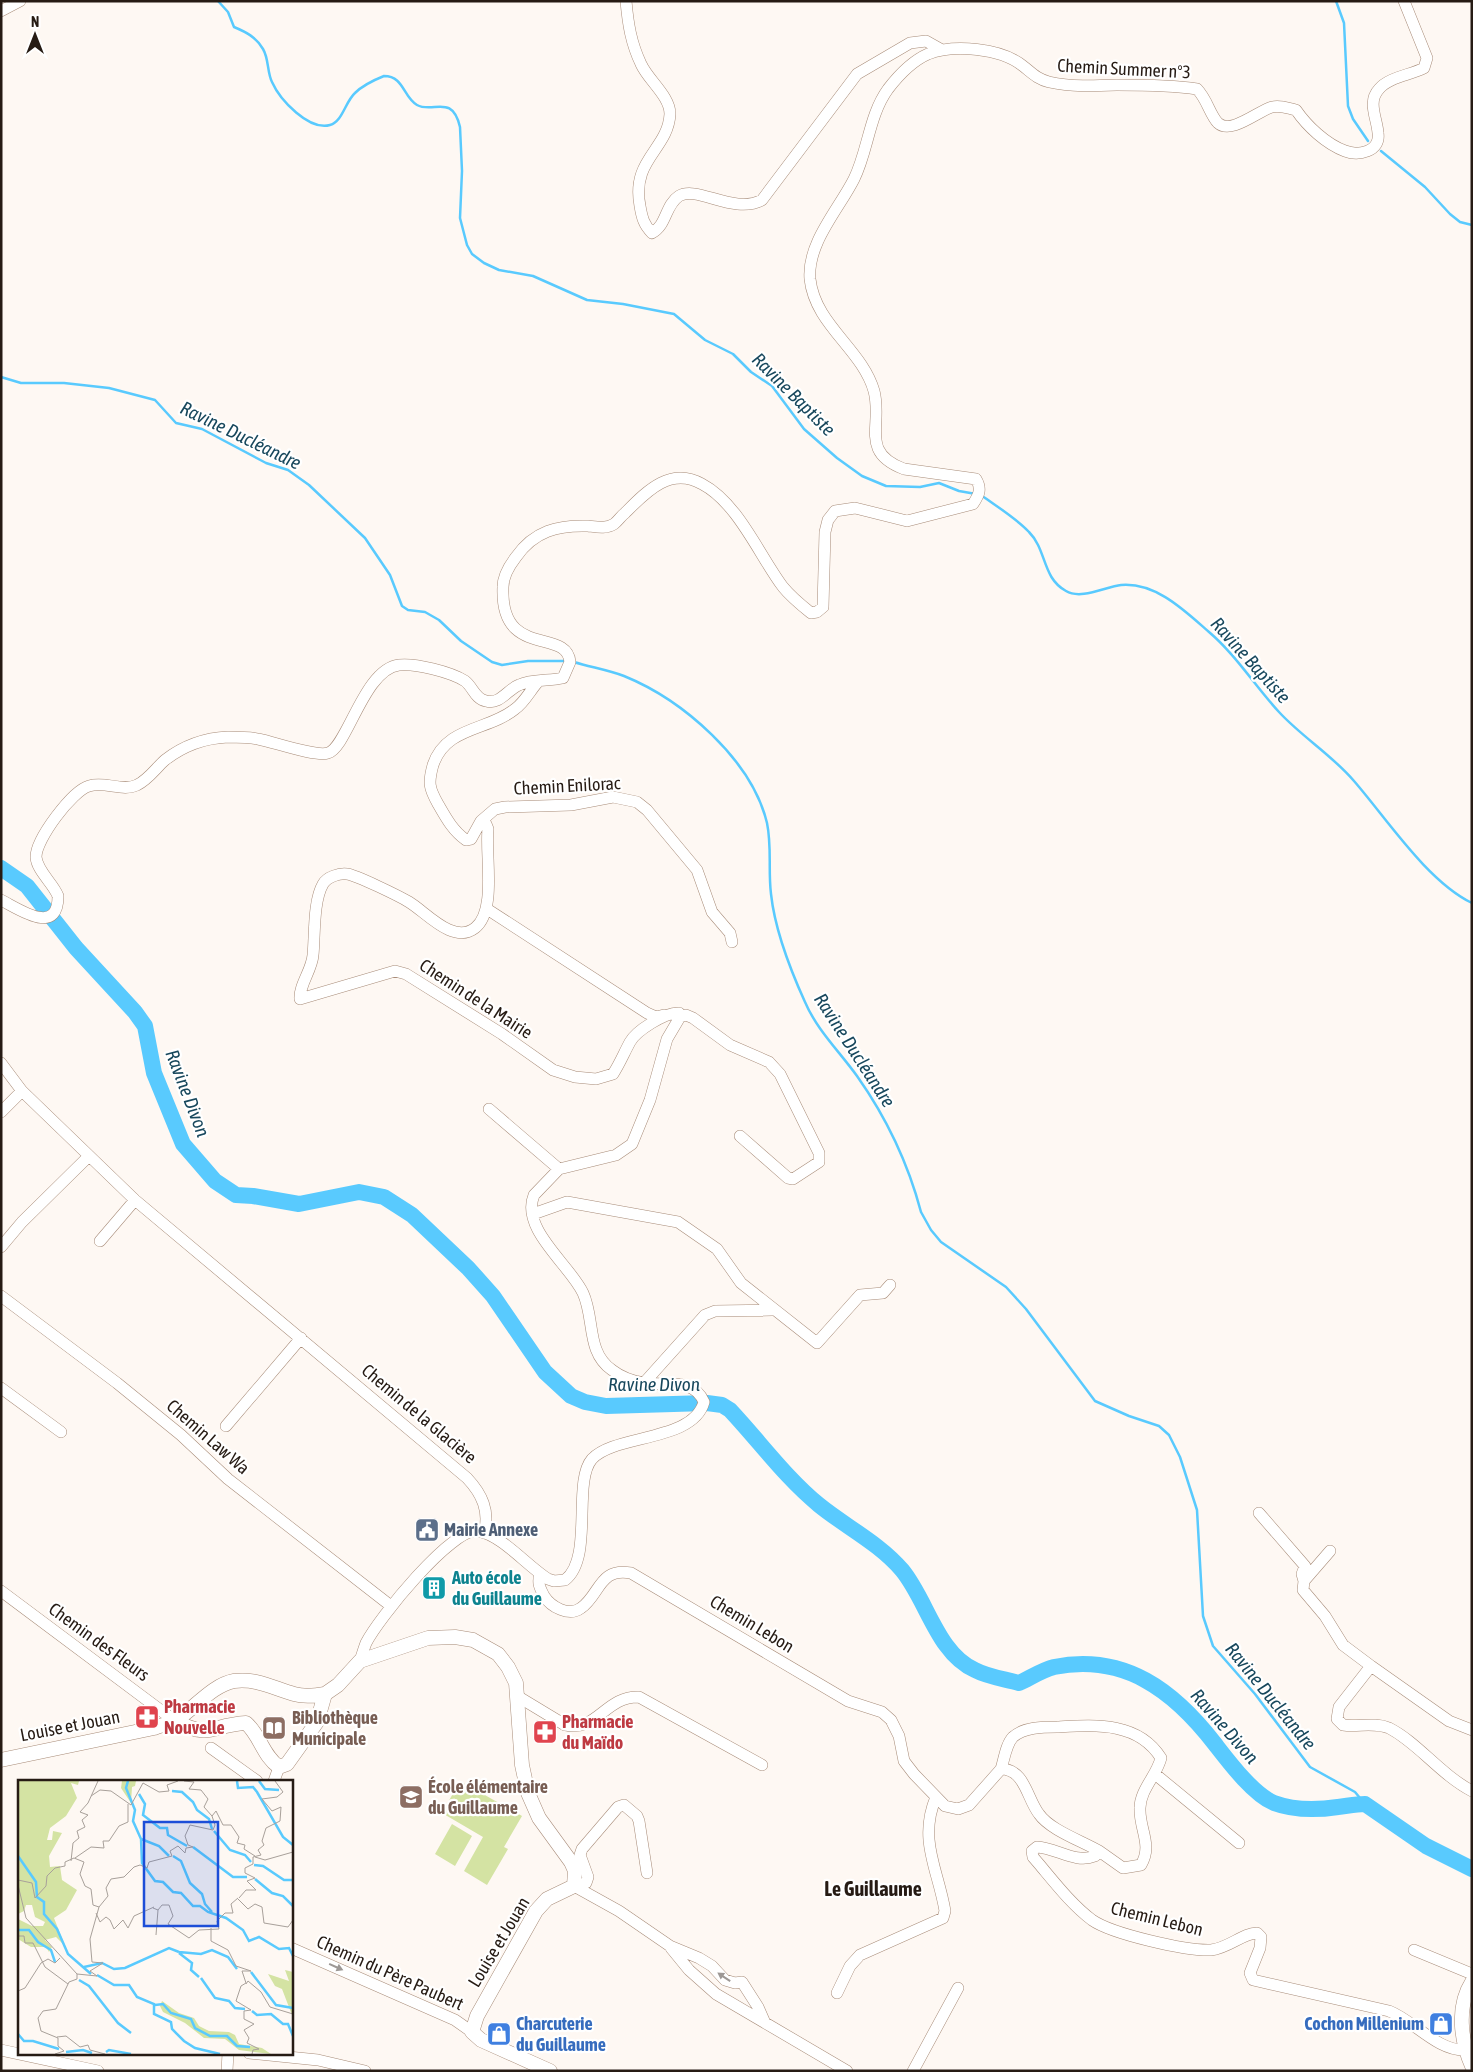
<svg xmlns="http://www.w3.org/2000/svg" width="1473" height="2072" font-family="'Asap Condensed',sans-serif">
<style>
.grass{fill:#d4e3a3}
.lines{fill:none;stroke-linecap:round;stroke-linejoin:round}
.stream{stroke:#59cafe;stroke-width:2.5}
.river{stroke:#59cafe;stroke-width:16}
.minor-casing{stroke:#a88c79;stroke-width:12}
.major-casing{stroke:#a88c79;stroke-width:15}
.minor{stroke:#fff;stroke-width:11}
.major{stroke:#fff;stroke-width:14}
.oneway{fill:#9d9895}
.labels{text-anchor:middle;stroke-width:4.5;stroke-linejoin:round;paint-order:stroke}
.street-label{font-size:18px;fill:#261b14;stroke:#fff}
.service-label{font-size:18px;font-weight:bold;fill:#4e5e75;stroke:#fff;text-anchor:start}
.culture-label{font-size:18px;font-weight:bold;fill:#0d838f;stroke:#fff;text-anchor:start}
.health-label{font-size:18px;font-weight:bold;fill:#be3a42;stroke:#fff;text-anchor:start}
.education-label{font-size:18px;font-weight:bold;fill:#785e54;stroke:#fff;text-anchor:start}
.shop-label{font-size:18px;font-weight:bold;fill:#366cbe;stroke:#fff;text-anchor:start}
.water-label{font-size:19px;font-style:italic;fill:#18485d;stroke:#fff}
.quarter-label{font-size:20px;font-weight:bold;fill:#261b14;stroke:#fff}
.inset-river{fill:none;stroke:#59cafe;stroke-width:2.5}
.inset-road{fill:none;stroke:#a8a09a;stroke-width:1}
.view{fill:#1d4ed8;fill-opacity:0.15;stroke:#1d4ed8;stroke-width:2.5}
.inset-edge{fill:none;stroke:#261b14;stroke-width:2.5}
</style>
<rect width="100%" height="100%" fill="#fef8f3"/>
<path class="grass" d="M460 1781 522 1816 504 1847 508 1849 487 1885 464 1871 483 1837 442 1813Z
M452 1824 472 1836 455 1866 435 1854Z"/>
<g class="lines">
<path class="stream" d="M218 1 228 12 234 27C246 32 256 37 263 49 269 59 267 72 272 82 280 100 309 131 330 125 343 121 345 102 355 93 363 85 374 80 384 76 404 76 403 97 417 105 433 114 452 93 460 127L462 171 460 218 467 245 472 254 484 263 499 270 533 276 587 300 623 304 674 314 705 340 733 354 751 372 772 386 804 429 837 458 862 476 886 486 920 487 939 483 959 491 976 494
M1336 1 1344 23 1348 106 1353 119 1368 141
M1381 151 1425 187 1450 214 1460 222 1472 225
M1 377 21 383H64L109 388 155 400 176 423 202 429 266 463 288 470 309 485 365 538 390 575 402 606 408 610 425 612 439 620 461 641 492 662 502 665 528 661H566
M981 495C996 506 1016 518 1029 532 1047 550 1042 578 1066 591 1081 600 1105 587 1121 585 1156 582 1185 611 1209 632 1236 655 1255 686 1279 712 1302 737 1332 755 1354 781 1387 819 1427 881 1472 903
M574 662C590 667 608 670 624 676 683 700 752 760 767 823 772 847 768 870 771 894 775 931 790 969 805 1002 817 1030 839 1051 857 1076 886 1117 908 1163 921 1212L931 1230 941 1242 1006 1287 1026 1309 1095 1401 1129 1416 1159 1426 1169 1435 1180 1457 1197 1510 1203 1616 1213 1646 1255 1694 1310 1767 1355 1792 1365 1804"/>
<path class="river" d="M1 868 27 886 76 948 135 1012 145 1026 154 1073 183 1144 215 1181 236 1195 253 1196 299 1204 359 1192 384 1197 412 1215 468 1268 493 1296 545 1372 571 1396 585 1402 606 1406 707 1403 722 1405 730 1410C760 1442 785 1477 819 1505 846 1527 879 1543 902 1570 927 1600 937 1653 975 1670 988 1677 1005 1679 1019 1683 1030 1678 1042 1670 1054 1667 1125 1653 1174 1691 1215 1744 1229 1762 1253 1794 1274 1803 1293 1810 1318 1810 1338 1807 1347 1806 1356 1804 1365 1804L1426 1846 1472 1869"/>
<defs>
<path id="minor" d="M626 1C628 24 631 43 641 64 648 80 670 96 670 114 668 150 631 159 640 206 642 218 644 225 652 233 667 225 665 205 679 196 697 185 734 215 762 200L857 74 910 43 926 41 942 50
M1 11 20 1
M481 821 495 809 505 807 571 805 613 797 637 802 647 810 697 870 712 912 730 933 732 942
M1 900C19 909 58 937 58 896 53 883 37 871 36 857 36 839 72 791 89 786 105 781 123 792 137 785 148 780 156 768 165 760 183 746 205 738 228 737 238 737 249 737 258 739 274 742 315 757 328 753 347 748 364 669 399 665 415 663 451 672 465 681 473 687 475 699 486 701 500 705 508 689 519 685 531 679 550 681 563 678L570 662C567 627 500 660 503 587 503 576 509 566 516 557 534 531 558 525 588 526 597 527 606 529 614 524 618 521 621 516 625 513 646 492 670 466 702 484 738 503 759 555 783 587 791 597 801 605 811 613L817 612 823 607 825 532 828 520 835 511 855 508 907 521 973 504C979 495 982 489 976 479L904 469C859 452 883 425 874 391 862 349 815 325 810 279 807 243 839 209 854 179 868 151 869 115 888 89 898 76 912 61 928 54 954 44 1001 48 1023 66 1032 73 1037 79 1049 82 1072 87 1094 86 1117 85 1144 85 1171 85 1197 89 1207 99 1210 115 1218 123 1231 135 1258 111 1272 107 1281 105 1287 108 1296 110 1307 126 1326 144 1345 151 1358 156 1381 152 1378 133 1377 118 1367 102 1379 89 1389 77 1411 75 1424 68L1427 58 1404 1
M487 909 647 1013 656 1017 664 1015
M680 1017 686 1015 693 1018 730 1045 769 1062 780 1074 819 1153V1162L793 1179 788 1178 740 1136
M1 1063 22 1091 135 1200 467 1478C482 1494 490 1511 484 1533
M489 1109 559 1169
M1 1112 22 1091
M533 1214 567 1202 678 1222 717 1249 741 1283 817 1343 860 1295 883 1293 890 1285
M100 1241 135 1200
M1 1247 22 1222 88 1157
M1 1296 117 1383 181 1435 228 1479 391 1606
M644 1383 705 1315 715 1311 772 1310
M1 1388 61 1432
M226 1426 301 1338
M1259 1513 1305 1566 1302 1574 1304 1581
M1330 1551 1304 1581 1303 1590 1325 1616 1343 1645 1371 1666
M540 1574C537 1583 540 1588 544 1596 551 1607 569 1617 581 1608 600 1595 599 1567 631 1573L848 1701 882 1712 891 1720 899 1736 904 1761 914 1774 945 1806 958 1809 969 1805 1001 1769C1025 1769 1027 1799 1039 1814 1050 1830 1082 1841 1099 1851L1095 1856C1075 1864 1057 1848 1037 1847L1032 1851 1033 1857 1039 1864C1055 1883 1072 1905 1092 1920 1112 1934 1186 1951 1211 1950 1229 1948 1243 1933 1257 1933L1261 1937 1260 1948 1250 1973 1253 1980 1389 2011C1413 2020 1437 2051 1465 2050
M1 1591 175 1721
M360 1661C362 1655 364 1648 366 1643 378 1619 452 1527 478 1531 502 1535 527 1566 548 1579L554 1581 565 1580C594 1558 572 1482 592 1459 615 1434 693 1442 704 1402 694 1377 665 1386 644 1383 632 1381 621 1377 612 1370 586 1352 595 1319 583 1293 570 1265 520 1229 534 1195L559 1169 616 1155 632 1144 650 1100 667 1039 680 1017 679 1013C665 1012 636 1031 630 1042 624 1053 620 1063 613 1074L596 1079 575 1077 553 1070 502 1034 406 974 395 971 300 999C299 985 312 970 313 955 315 936 313 901 323 884 327 877 339 873 347 874 356 875 399 896 409 902 426 912 453 945 475 928 497 911 485 855 488 829L486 824 481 821 471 839 466 840C453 831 446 818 438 804 429 788 428 783 433 765 446 726 488 731 515 709 524 703 530 691 537 683
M517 1696 565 1725C597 1733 605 1696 639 1697L762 1765
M1472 1730 1449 1721 1371 1666 1339 1707 1337 1719 1343 1725C1358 1727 1375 1722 1389 1728 1417 1742 1441 1775 1472 1791
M211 1748 257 1781
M1001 1769C1004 1760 1006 1744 1013 1737 1024 1727 1043 1727 1057 1727 1094 1725 1138 1721 1161 1758 1157 1775 1140 1790 1140 1808 1139 1829 1153 1845 1141 1865L1123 1868 1099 1851
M1155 1774 1239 1843
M274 1781 279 1767
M574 1886 619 1911 670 1946 699 1958 712 1966 725 1980 735 1983 742 1982 758 2007 765 2023
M574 1886 586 1883 588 1877 580 1855 582 1849 618 1807 624 1805 637 1816 639 1821 647 1873
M291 1948 455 2020 472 2032
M671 1948 689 1970 716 1994 847 2071
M1414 1950 1472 1974
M837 1993 850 1966 860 1955 943 1918 945 1911C938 1869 918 1840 936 1797
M1 2050 98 2071
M249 2053 318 2060 365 2071
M227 2071 228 2053
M913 2071 958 1988"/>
<path id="major" d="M175 1721C212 1740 210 1725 246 1723 260 1735 263 1756 279 1767L287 1764 317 1722 325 1694 338 1685 360 1661 428 1638 455 1637 473 1640 498 1654 508 1667 516 1683 522 1765 528 1793 539 1818 571 1862 575 1871 574 1886 547 1899 536 1911 477 2016 472 2032 481 2040 550 2071
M1 1760 154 1728C161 1725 170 1724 176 1720 194 1709 212 1685 234 1681 256 1678 273 1688 294 1694 304 1697 314 1696 325 1694
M1472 1982C1456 2007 1461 2041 1472 2066"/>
</defs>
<use href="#minor" class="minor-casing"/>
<use href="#major" class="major-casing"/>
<use href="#minor" class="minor"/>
<use href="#major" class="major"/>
</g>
<defs><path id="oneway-solid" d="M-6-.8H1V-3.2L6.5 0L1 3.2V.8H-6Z" transform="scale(1.25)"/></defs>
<g class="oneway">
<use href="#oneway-solid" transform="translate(336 1967) rotate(24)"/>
<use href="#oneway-solid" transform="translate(724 1977) rotate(-146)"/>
</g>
<defs>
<symbol id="civic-square" viewBox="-11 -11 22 22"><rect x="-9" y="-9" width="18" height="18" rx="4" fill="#5c6f8a" stroke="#fff"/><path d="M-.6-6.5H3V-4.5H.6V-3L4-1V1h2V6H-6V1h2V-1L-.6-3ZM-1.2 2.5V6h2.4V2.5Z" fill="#fff"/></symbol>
<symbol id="building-square" viewBox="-11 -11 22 22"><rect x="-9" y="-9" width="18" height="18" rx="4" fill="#0f9aa8" stroke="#fff"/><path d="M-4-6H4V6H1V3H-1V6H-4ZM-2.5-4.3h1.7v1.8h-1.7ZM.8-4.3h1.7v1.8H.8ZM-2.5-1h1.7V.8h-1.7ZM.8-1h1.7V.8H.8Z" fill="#fff"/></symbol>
<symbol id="pharmacy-square" viewBox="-11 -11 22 22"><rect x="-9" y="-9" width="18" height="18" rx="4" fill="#e0444e" stroke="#fff"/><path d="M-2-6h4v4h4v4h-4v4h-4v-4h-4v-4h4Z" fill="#fff"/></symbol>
<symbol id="library-square" viewBox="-11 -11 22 22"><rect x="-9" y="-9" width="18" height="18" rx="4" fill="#8d6e63" stroke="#fff"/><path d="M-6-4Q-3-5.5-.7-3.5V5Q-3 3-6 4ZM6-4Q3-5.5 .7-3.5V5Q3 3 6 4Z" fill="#fff"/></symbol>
<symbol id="school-square" viewBox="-11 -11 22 22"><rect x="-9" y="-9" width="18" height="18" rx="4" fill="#8d6e63" stroke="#fff"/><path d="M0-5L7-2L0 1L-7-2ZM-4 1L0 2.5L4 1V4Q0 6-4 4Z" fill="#fff"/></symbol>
<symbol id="shop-square" viewBox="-11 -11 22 22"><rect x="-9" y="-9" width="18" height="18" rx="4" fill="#3f7fe0" stroke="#fff"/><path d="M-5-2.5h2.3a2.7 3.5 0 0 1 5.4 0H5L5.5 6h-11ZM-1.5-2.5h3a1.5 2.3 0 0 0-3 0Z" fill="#fff"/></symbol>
</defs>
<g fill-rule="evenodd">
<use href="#civic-square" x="413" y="1516" width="28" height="28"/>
<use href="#building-square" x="420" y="1574" width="28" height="28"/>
<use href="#pharmacy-square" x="133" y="1703" width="28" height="28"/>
<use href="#library-square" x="260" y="1714" width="28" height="28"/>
<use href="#pharmacy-square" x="531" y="1718" width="28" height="28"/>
<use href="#school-square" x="397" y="1783" width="28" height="28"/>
<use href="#shop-square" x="1427" y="2010" width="28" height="28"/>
<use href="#shop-square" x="485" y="2020" width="28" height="28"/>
</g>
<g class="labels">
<g class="street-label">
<text transform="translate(1124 69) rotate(3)" y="6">Chemin Summer n°3</text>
<text transform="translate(567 786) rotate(-3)" y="6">Chemin Enilorac</text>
<text transform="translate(476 999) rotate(33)" y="6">Chemin de la Mairie</text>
<text transform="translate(419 1414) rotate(40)" y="6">Chemin de la Glacière</text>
<text transform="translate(208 1437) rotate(41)" y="6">Chemin Law Wa</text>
<text transform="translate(752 1624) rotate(31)" y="6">Chemin Lebon</text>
<text transform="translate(99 1642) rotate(36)" y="6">Chemin des Fleurs</text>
<text transform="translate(70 1726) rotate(-11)" y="6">Louise et Jouan</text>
<text transform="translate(1157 1919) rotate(14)" y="6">Chemin Lebon</text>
<text transform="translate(499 1942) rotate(-59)" y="6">Louise et Jouan</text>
<text transform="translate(390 1973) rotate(24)" y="6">Chemin du Père Paubert</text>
</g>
<g class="service-label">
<text x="444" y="1536">Mairie Annexe</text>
</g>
<g class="culture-label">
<text x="452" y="1584">Auto école<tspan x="452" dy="21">du Guillaume</tspan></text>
</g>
<g class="health-label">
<text x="164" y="1713">Pharmacie<tspan x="164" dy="21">Nouvelle</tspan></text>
<text x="562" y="1728">Pharmacie<tspan x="562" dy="21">du Maïdo</tspan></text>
</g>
<g class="education-label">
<text x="292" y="1724">Bibliothèque<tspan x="292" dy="21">Municipale</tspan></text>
<text x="428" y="1793">École élémentaire<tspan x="428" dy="21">du Guillaume</tspan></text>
</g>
<g class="shop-label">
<text x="516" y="2030">Charcuterie<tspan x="516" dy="21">du Guillaume</tspan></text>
<text x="1424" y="2030" text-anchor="end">Cochon Millenium</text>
</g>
<g class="water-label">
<text transform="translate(794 394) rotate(45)" y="7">Ravine Baptiste</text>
<text transform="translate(241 435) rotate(26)" y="7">Ravine Ducléandre</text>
<text transform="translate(1251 660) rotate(48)" y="7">Ravine Baptiste</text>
<text transform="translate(855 1050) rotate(57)" y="7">Ravine Ducléandre</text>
<text transform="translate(188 1093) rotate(69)" y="7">Ravine Divon</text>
<text x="654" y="1391">Ravine Divon</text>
<text transform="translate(1271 1696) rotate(51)" y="7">Ravine Ducléandre</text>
<text transform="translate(1225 1726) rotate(49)" y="7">Ravine Divon</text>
</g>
<g class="quarter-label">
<text x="873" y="1896">Le Guillaume</text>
</g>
</g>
<g transform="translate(18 1780)">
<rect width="275" height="275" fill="#fef8f3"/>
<path d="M0 1H61L60 5 53 3 59 18 48 36 32 48 29 60H34L35 51 44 53 31 76 32 87 42 86 44 100 59 110 48 130 36 138 47 166 38 157 27 160 34 167 31 172 28 167H13L0 159V139L14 146H25L27 142 17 137 14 125H8L6 131 0 134ZM104 1H118L117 6 114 7 113 23 103 8ZM267 190 275 192 274 235 264 209 257 206 250 194 271 201Z" fill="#d4e3a3"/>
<path d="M144 221 161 233 176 238 181 246 191 251 211 252 217 255 221 264 244 268 253 274 221 270 207 259 186 258 167 243 145 232 142 226Z" fill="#d4e3a3"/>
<path class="inset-river" d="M110 1 108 8 117 30 115 41 123 59 124 83 137 101 145 102 155 112 163 113 175 126H182L190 132 208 138 225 150 231 161 241 157 261 169 271 168 275 176M219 1 220 8 235 7 239 12 265 57 275 65M241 1 247 9 261 10M154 11 164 12 175 22 179 30 191 39 194 49M121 14 127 24 125 35 142 48H149L150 55 169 66M196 51 212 70 227 75 233 82M123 59 141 66 151 76M175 67 215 97H229M0 76 18 102 19 117 26 122V134L39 149 50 174 73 194M155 76 163 81 172 103 184 114 187 124 194 132M236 85 245 86 266 100H275M237 99 254 113 265 116 275 126M0 150H11L20 162 33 170 37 182M161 172 183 174 194 170 210 177 219 189M161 173 174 183 173 190 181 197M66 187 84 183 96 189 107 188 151 168 161 172M233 192 258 225 275 228M79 195 96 205H111L119 217 136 224V234L153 242 154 249 166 261 177 268 202 274M183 198 197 218 211 221 217 228 227 229M61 200 71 206 100 243 113 253M137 225 145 224 153 233 173 239 177 248 192 256H209L219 266 232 267M234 231 239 235 253 234 265 244H270L275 256M0 254 6 261H15L41 269M48 272 65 270 74 273M88 272 91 270 113 274"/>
<path class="inset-road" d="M73 16 82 10 93 11 113 25 125 3 141 12 151 11 149 5 160 1M194 36 198 31 205 45H213L221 57 219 63 227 65 226 69 237 76M237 77 247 80 275 72M57 78 73 67 86 68 85 61H91L101 46 110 42V24M53 81 55 63 61 58 59 51 67 47 64 40 70 35 62 32 70 23 80 1M0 100 14 103 17 118M0 105 8 138 59 194M17 118 28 106 29 96 37 88 47 86V82L56 78 66 82 62 94 67 106 73 109 75 125 81 127 72 159 74 182 85 183 72 191 79 196 59 194M221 118 228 110H238L229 101 237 98 227 93V88L235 84V77L243 75 240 70 246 65 244 61 248 48 262 41 263 27 254 31 244 19 259 17 265 12 257 1M220 119 230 129 237 124 244 127 246 143 270 147 275 140M81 127 90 116 88 108 93 99 106 97 116 87 122 85 129 88 131 82 154 76 152 71 160 66 167 73 168 68 175 67 170 65 167 56 172 45 195 50 197 45 194 36 186 27 190 19 183 10 171 9 176 2 166 1M135 128 140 130 144 125H151L155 136 150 144 171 158 181 150 201 149 199 141 207 133H215L213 124 220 118M78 133 82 142 88 137 92 140 96 149 105 140 110 148 116 136 136 127M193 148V161L210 170 218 186 233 191H224L228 203 223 206 218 221 233 230 226 231V239L236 244 226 250 231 258 229 263 241 269 235 270 234 274M138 155 140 130M0 156H6L7 163H15L27 187 50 204M228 204 230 201 243 212 252 227 275 234M0 211 7 208 23 183 30 179 37 183 42 178M39 257 48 256 62 267 70 265 72 270 87 274M37 274 46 271 40 266V258L23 251 20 238 25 231 38 229 51 202 59 199V194"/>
<path class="view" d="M126 42H200V146H126Z"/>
<rect width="275" height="275" class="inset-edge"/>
</g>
<rect width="1473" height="2072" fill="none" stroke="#261b14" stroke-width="5"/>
<g transform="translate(35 35)" stroke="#ffffff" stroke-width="4" paint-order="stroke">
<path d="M0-4L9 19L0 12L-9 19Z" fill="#261b14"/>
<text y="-8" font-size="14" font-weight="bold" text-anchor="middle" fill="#261b14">N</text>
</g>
</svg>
